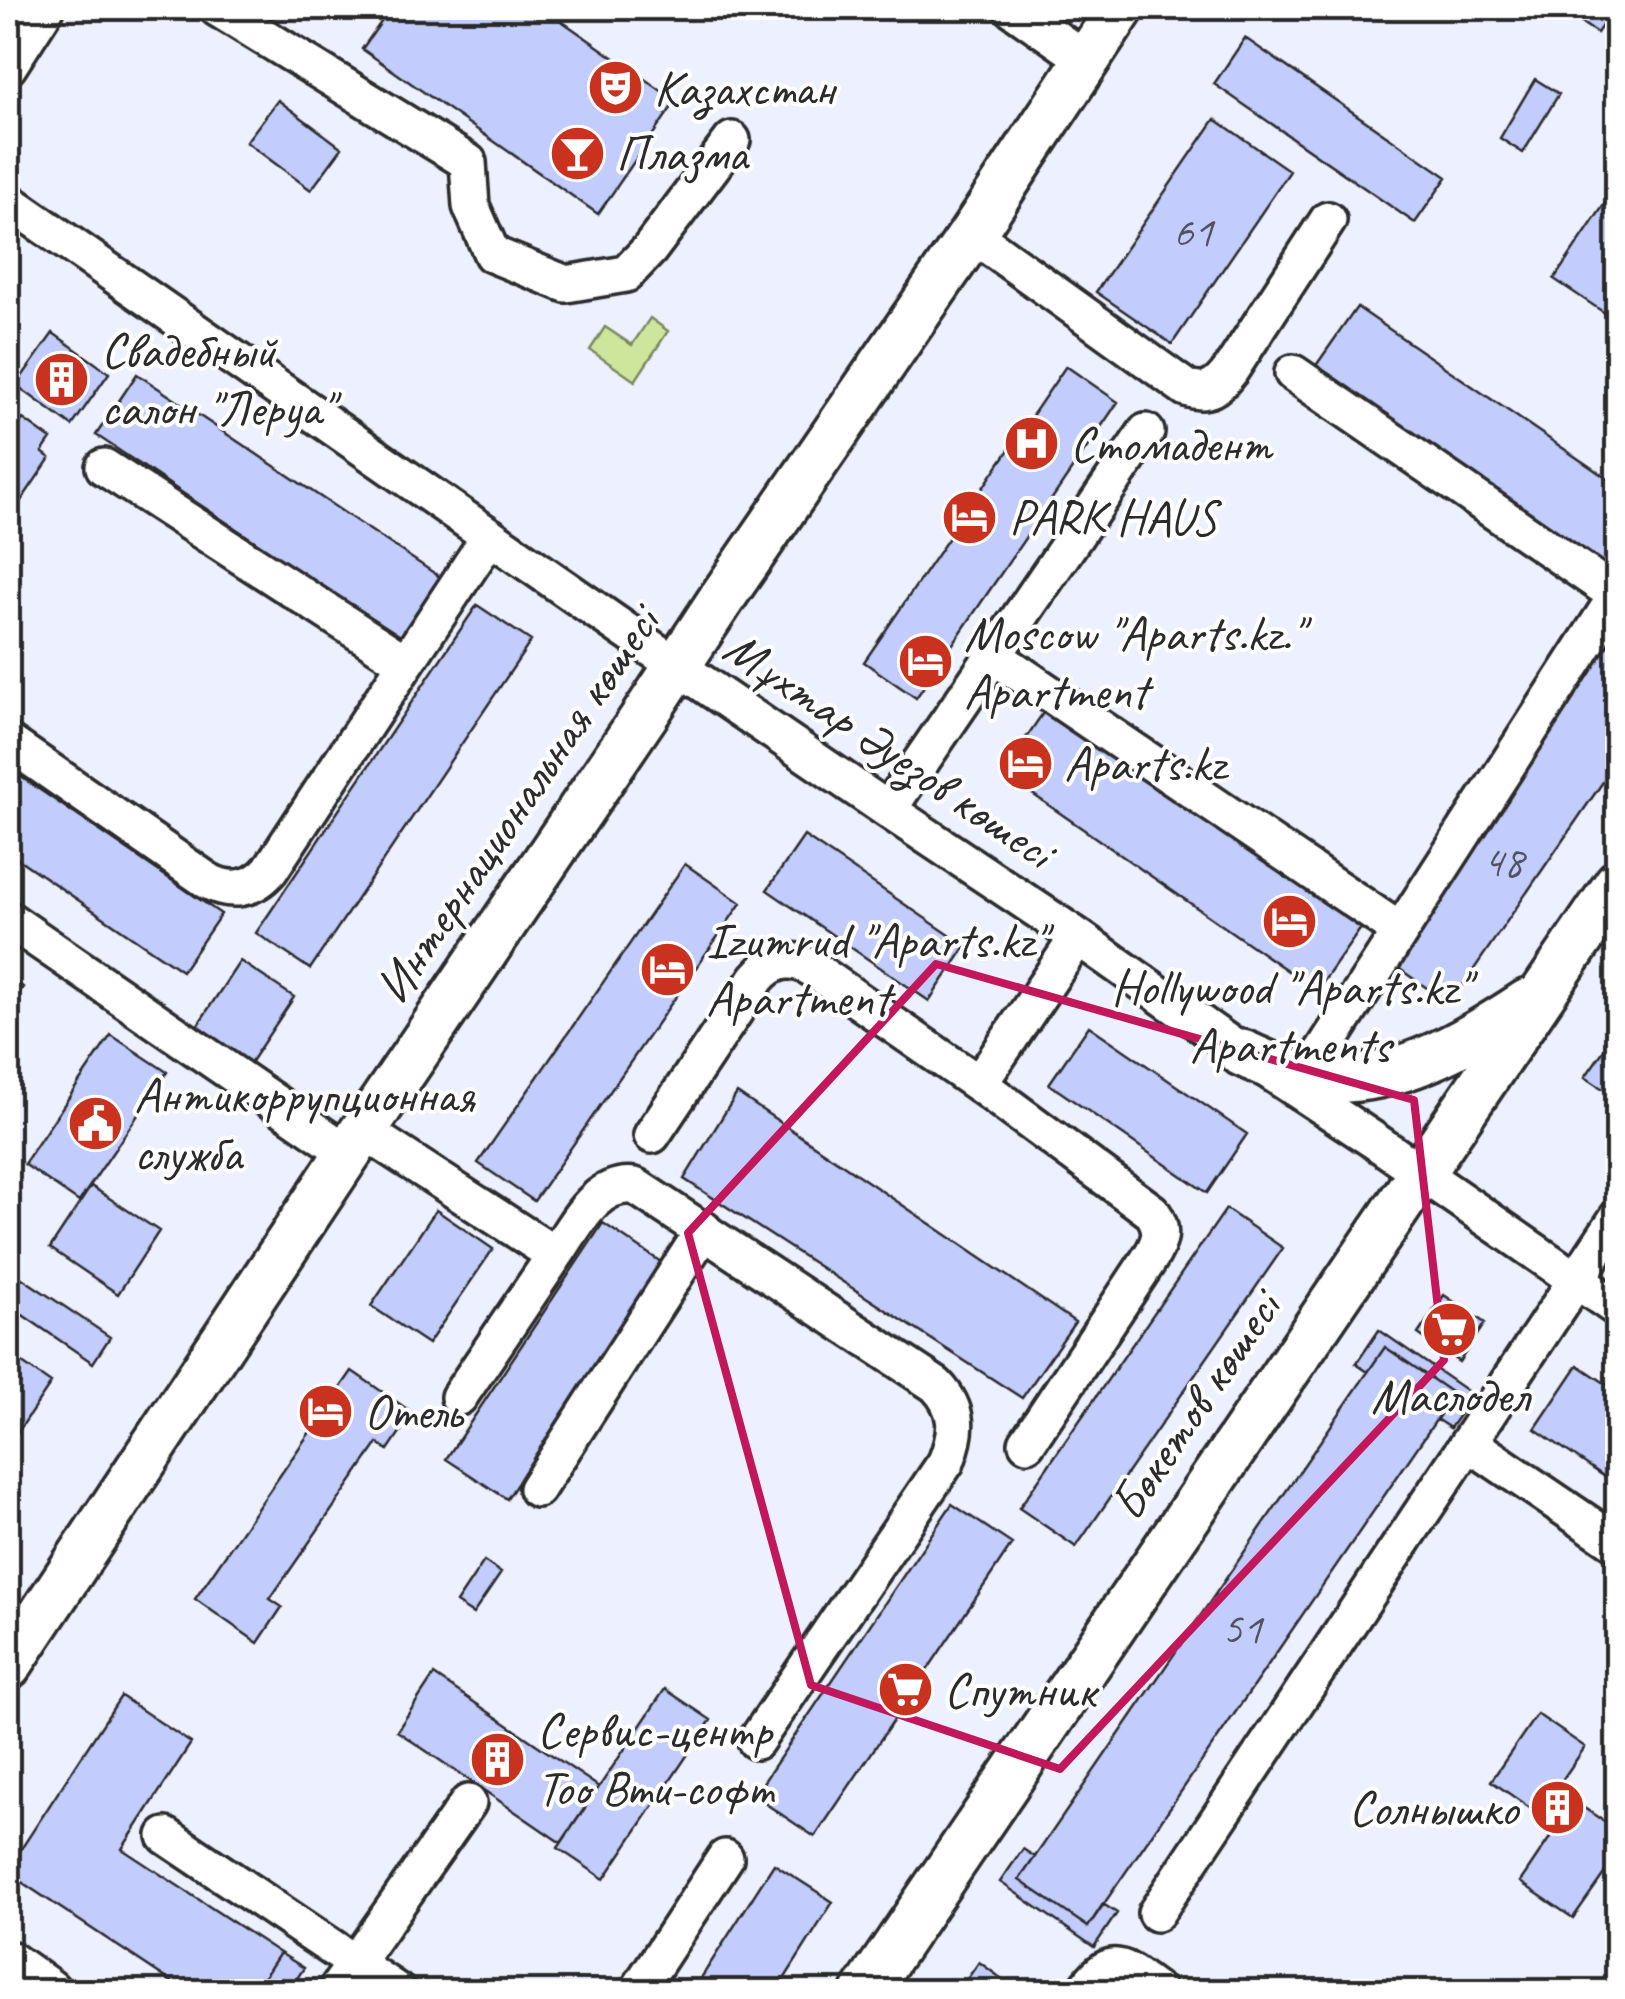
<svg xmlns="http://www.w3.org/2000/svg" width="1625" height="1999" font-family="Caveat,sans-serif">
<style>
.green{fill:#cee69b;stroke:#7c8863;stroke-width:2.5}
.building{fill:#c2ccfd;stroke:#2b2b2b;stroke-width:2.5}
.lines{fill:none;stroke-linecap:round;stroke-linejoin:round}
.minor-casing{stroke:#2b2b2b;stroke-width:42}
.major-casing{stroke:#2b2b2b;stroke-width:52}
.minor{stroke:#fff;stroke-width:35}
.major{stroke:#fff;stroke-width:45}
.marked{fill:none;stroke:#c2185b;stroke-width:8;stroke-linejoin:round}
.labels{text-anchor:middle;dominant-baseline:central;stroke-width:8;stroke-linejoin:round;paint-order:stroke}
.number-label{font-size:45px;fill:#515360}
.poi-label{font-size:50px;fill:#2b2b2b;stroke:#fff;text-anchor:start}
.street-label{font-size:50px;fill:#2b2b2b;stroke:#fff}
</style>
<rect width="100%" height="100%" fill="#edf0fe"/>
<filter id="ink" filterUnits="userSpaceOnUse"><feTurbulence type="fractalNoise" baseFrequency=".01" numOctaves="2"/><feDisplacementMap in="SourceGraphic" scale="20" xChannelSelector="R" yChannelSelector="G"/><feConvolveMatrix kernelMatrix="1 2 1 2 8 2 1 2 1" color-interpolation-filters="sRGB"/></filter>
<g filter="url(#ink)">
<path class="green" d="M650,318L668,331L635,381L590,350L605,327L632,345Z"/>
<path class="building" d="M391,8H543L676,101L598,214L362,49Z
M1559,8H1614L1597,33Z
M1245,38L1447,177L1415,223L1214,84Z
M1535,79L1559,94L1523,153L1500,138Z
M278,100L342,148L311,190L246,142Z
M1215,119L1290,171L1172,344L1096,292Z
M1610,196L1618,201V322L1554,279Z
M1357,307L1618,486V575L1315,367Z
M53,333L109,373L72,426L16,385Z
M1066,366L1118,402L916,698L864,662Z
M137,374L440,577L399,638L96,435Z
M23,419L51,439L42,452L50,458L8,520V441Z
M477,605L531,641L310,969L256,933Z
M1607,640L1618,647V760L1450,1004L1388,961Z
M1045,710L1361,928L1317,991L1002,773Z
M8,768L221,914L182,971L8,852Z
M804,836L966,946L929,1001L767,890Z
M685,864L741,903L534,1201L478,1163Z
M240,961L294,997L250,1063L197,1026Z
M8,977L23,987L8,1011Z
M1089,1026L1247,1134L1207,1193L1049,1084Z
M1618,1030V1099L1585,1077Z
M111,1035L167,1072L79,1202L24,1164Z
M737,1093L1075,1322L1022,1398L684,1179Z
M91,1186L159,1231L118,1294L50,1248Z
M1226,1209L1283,1248L1076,1547L1019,1508Z
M436,1210L493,1249L428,1344L371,1306Z
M603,1223L664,1264L507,1499L446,1459Z
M13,1272L110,1337L93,1363L8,1305V1281Z
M1444,1295L1485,1323L1459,1362L1418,1334Z
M1379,1330L1473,1395L1450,1428L1436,1419L1454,1394L1385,1347L1368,1372L1356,1364Z
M1385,1347L1454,1394L1088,1927L1019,1880Z
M8,1353L51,1383L8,1447Z
M1578,1365L1618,1392V1486L1535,1429Z
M352,1371L413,1413L388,1450L378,1443L270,1599L282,1607L258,1643L195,1599Z
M952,1504L1012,1544L815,1837L754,1796Z
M484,1561L501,1573L473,1614L456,1603Z
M434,1675L599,1787L561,1843L397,1731Z
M665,1689L711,1720L604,1879L558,1848Z
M121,1696L191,1743L122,1849L280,1953L254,1992H187L8,1873V1869Z
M1537,1714L1585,1747L1556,1789L1618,1831V1868L1611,1864L1573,1918L1520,1882L1557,1827L1491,1781Z
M1023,1849L1035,1857L1019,1880L1088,1927L1103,1904L1117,1913L1094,1947L1000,1882Z
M774,1864L833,1902L776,1992H692Z
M280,1953L304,1968L288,1992H254Z
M979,1962L1020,1992H958Z"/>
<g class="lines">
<defs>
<path id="minor" d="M217,8L468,162L471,206L492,254L566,284L626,274L649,250L732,140
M1012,8L1085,59
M8,67L46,8
M8,201L626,631L888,810L1078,937L1242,1053L1375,1141L1618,1309
M972,234L1186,388C1207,396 1218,387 1230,371L1328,220
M1293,373L1618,596
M104,467L406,663L490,536
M994,656L1400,931
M8,742L208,881C230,893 253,890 270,870L406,663
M888,810L1146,432
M8,919L348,1153
M1298,1090L1617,595
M364,1131L555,1255C575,1227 594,1181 635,1186L936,1385C960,1410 958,1432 946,1462L756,1741
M652,1135L757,978C773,959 792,956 813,969L979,1084
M459,1397L555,1255
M1027,1443L1148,1261C1160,1243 1165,1230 1152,1212L979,1084L1078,937
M1469,1443L1618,1544
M537,1489L704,1230
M166,1836L398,1992
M1156,1913L1618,1217
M335,1992L468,1803
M637,1992L725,1858
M1084,1992C1113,1950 1123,1968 1158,1992"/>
<path id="major" d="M1242,1053C1263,1062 1285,1073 1307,1077C1388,1091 1464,1044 1528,1002
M8,1666L348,1153L645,715L722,598L972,234L1121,8
M8,1964L48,1992
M865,1992L1618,883"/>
</defs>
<use href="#minor" class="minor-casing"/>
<use href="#major" class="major-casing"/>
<use href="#minor" class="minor"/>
<use href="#major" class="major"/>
</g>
</g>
<path class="marked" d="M936,964L1414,1100L1444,1360L1060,1769L811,1685L688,1233Z"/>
<defs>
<symbol id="theatre-disc" viewBox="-11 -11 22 22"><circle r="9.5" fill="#c8321e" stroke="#fff"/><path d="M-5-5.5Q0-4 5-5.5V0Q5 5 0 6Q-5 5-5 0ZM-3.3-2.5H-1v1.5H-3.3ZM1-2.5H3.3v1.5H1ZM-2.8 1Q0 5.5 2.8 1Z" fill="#fff"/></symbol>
<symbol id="bar-disc" viewBox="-11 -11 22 22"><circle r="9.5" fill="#c8321e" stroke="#fff"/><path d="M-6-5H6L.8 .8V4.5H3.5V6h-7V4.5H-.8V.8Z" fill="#fff"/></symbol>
<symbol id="building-disc" viewBox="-11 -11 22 22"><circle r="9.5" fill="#c8321e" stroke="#fff"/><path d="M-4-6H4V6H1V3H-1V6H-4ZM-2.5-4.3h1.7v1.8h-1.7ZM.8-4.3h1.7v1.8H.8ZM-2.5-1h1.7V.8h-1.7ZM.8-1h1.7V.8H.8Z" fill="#fff"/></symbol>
<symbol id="hospital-disc" viewBox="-11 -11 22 22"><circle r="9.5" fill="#c8321e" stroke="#fff"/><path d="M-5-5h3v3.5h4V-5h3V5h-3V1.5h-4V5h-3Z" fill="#fff"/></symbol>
<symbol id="hotel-disc" viewBox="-11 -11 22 22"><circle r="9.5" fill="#c8321e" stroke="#fff"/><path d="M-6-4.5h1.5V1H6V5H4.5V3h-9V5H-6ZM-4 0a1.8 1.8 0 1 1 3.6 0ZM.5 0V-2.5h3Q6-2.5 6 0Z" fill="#fff"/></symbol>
<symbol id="civic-disc" viewBox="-11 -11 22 22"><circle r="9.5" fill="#c8321e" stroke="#fff"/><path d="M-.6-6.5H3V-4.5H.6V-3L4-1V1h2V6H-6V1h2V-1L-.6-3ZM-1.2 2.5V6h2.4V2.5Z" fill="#fff"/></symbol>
<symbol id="supermarket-disc" viewBox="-11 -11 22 22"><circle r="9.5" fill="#c8321e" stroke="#fff"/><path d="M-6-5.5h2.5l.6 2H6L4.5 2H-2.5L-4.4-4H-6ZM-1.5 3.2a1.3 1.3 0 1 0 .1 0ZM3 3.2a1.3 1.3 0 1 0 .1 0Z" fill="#fff"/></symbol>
</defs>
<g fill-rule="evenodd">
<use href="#theatre-disc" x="584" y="56" width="63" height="63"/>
<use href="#bar-disc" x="546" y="122" width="63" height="63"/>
<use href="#building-disc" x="30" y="348" width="63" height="63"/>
<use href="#hospital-disc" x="1000" y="412" width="63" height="63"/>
<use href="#hotel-disc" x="938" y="486" width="63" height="63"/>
<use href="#hotel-disc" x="894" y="630" width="63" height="63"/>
<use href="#hotel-disc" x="994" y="732" width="63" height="63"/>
<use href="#hotel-disc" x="1258" y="890" width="63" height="63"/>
<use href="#hotel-disc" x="636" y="938" width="63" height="63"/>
<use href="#civic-disc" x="64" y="1092" width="63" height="63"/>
<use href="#supermarket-disc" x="1418" y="1298" width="63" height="63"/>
<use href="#hotel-disc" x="294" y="1380" width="63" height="63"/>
<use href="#supermarket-disc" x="874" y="1658" width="63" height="63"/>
<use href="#building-disc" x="466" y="1728" width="63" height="63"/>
<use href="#building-disc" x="1526" y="1776" width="63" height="63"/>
</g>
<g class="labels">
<g class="number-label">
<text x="1193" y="231">61</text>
<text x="1503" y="861">48</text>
<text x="1242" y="1628">51</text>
</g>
<g class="poi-label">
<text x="654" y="88">Казахстан</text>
<text x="616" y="153">Плазма</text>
<text x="101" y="350">Свадебный<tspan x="101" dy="58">салон "Леруа"</tspan></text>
<text x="1070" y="444">Стомадент</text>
<text x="1009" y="517">PARK HAUS</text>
<text x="964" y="633">Moscow "Aparts.kz."<tspan x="964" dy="58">Apartment</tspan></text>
<text x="1064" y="763">Aparts.kz</text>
<text x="706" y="940">Izumrud "Aparts.kz"<tspan x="706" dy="58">Apartment</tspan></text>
<text x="1290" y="987" text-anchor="middle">Hollywood "Aparts.kz"<tspan x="1290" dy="58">Apartments</tspan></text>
<text x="134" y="1095">Антикоррупционная<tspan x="134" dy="58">служба</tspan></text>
<text x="1450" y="1395" text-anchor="middle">Маслодел</text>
<text x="364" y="1411">Отель</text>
<text x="944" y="1690">Спутник</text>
<text x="537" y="1730">Сервис-центр<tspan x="537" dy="58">Тоо Вти-софт</tspan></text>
<text x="1518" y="1808" text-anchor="end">Солнышко</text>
</g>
<g class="street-label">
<text transform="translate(889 749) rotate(34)">Мұхтар Әуезов көшесі</text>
<text transform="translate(517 805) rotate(-56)">Интернациональная көшесі</text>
<text transform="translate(1195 1406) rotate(-56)">Бөкетов көшесі</text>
</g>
</g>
<rect width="1625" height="1999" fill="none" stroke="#fff" stroke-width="40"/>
<rect x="20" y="20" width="1585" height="1959" fill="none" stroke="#2b2b2b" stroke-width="4" filter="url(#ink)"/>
</svg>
